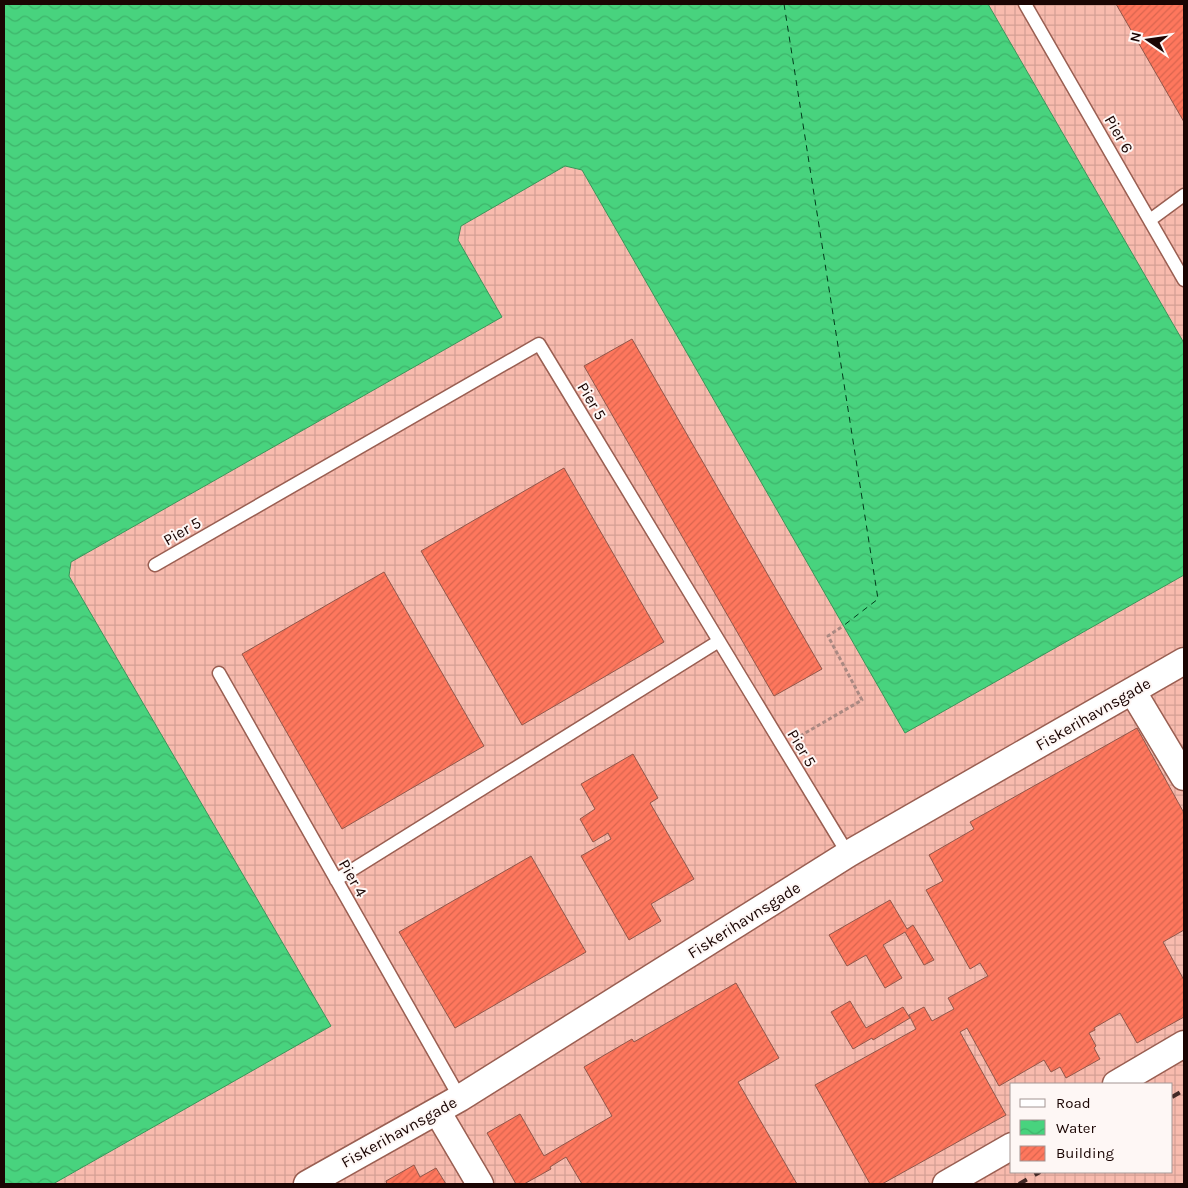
<svg xmlns="http://www.w3.org/2000/svg" width="1188" height="1188" font-family="Karla,sans-serif">
<style>
.industrial{fill:url(#industrial-grid);fill-rule:evenodd}
.water{fill:url(#water-waves);stroke:#3a9559}
.lines{fill:none;stroke-linecap:round;stroke-linejoin:round}
.ferry{stroke:#003b1b;stroke-width:1;stroke-dasharray:6 5;stroke-linecap:butt}
.building{fill:url(#building-hatch);stroke:#92574a}
.lane-casing{stroke:#9a5f52;stroke-width:15}
.street-casing{stroke:#9a5f52;stroke-width:29}
.path{stroke:#ab8982;stroke-width:3;stroke-dasharray:4 2.5;stroke-linecap:butt}
.lane{stroke:#fff;stroke-width:12}
.street{stroke:#fff;stroke-width:26}
.rail{stroke:#422926;stroke-width:4;stroke-dasharray:9 9;stroke-linecap:butt}
.labels{text-anchor:middle;dominant-baseline:central;stroke-width:4;stroke-linejoin:round;paint-order:stroke}
.street-label{font-size:16px;fill:#1a0503;stroke:#fef7f5}
</style>
<defs>
<pattern id="industrial-grid" width="8" height="8" patternUnits="userSpaceOnUse" patternTransform="scale(1.25)"><rect width="8" height="8" fill="#f8bbae"/><path d="M0 4h8M4 0v8" fill="none" stroke="#d49f94"/></pattern>
<pattern id="water-waves" width="16" height="10" patternUnits="userSpaceOnUse" patternTransform="scale(1.25)"><rect width="16" height="10" fill="#48d37e"/><path d="M0 5q4-4 8 0t8 0" fill="none" stroke="#3eb46b"/></pattern>
<pattern id="building-hatch" width="6" height="6" patternUnits="userSpaceOnUse" patternTransform="scale(1.25)"><rect width="6" height="6" fill="#fe775d"/><path d="M-1 1l2-2M0 6l6-6M5 7l2-2" fill="none" stroke="#d9654f"/></pattern>
</defs>
<rect width="100%" height="100%" fill="#f6cdc4"/>
<path class="industrial" d="M988,4H1184V343Z
M565,166L582,170L905,733L1184,575V1184H54L331,1026L69,576L71,562L502,317L458,240L461,226ZM1012,1084H1172V1172H1012Z"/>
<path class="water" d="M4,4H988L1184,343V575L905,733L582,170L565,166L461,226L458,240L502,317L71,562L69,576L331,1026L53,1184H4Z"/>
<g class="lines">
<path class="ferry" d="M784,4L878,599L843,626"/>
</g>
<path class="building" d="M1116,4H1184V122Z
M632,339L822,669L774,696L584,366Z
M564,468L664,642L522,725L421,551Z
M384,572L484,746L342,829L242,654Z
M1137,728L1184,813V930L1163,942L1184,980V1017L1137,1043L1120,1013L1094,1028L1095,1030L1089,1033L1096,1046L1094,1048L1100,1059L1066,1078L1060,1067L1051,1072L1044,1060L999,1086L967,1028L960,1032L1006,1115L882,1184H870L815,1085L916,1029L909,1015L924,1007L932,1021L954,1009L948,998L988,976L980,963L970,969L926,890L943,881L929,855L974,829L970,822Z
M633,754L658,798L650,803L694,879L651,904L661,921L629,940L581,856L611,839L608,833L593,842L580,819L595,809L581,784Z
M531,856L586,952L455,1028L399,932Z
M890,900L907,929L913,925L934,960L924,965L905,932L883,945L902,978L885,988L866,955L847,966L829,935Z
M736,983L779,1058L738,1082L797,1184H582L566,1157L550,1167L551,1169L524,1184H516L487,1133L520,1114L544,1156L612,1116L584,1067L632,1039L634,1042Z
M850,1001L866,1028L903,1007L910,1018L873,1040L872,1038L853,1049L831,1012Z
M414,1165L420,1177L436,1168L446,1184H387L386,1181Z"/>
<g class="lines">
<defs>
<path id="lane" d="M1025,4L1184,280
M1150,220L1184,195
M155,565L539,344L848,854
M219,673L460,1098
M336,880L719,641"/>
<path id="street" d="M1133,692L1184,777
M1116,1084L1184,1044
M437,1111L480,1184
M307,1184L460,1098L848,854L1184,661
M946,1184L1012,1146"/>
</defs>
<use href="#lane" class="lane-casing"/>
<use href="#street" class="street-casing"/>
<path class="path" d="M800,736L862,700L828,636L843,626"/>
<use href="#lane" class="lane"/>
<use href="#street" class="street"/>
<path class="rail" d="M1172,1097L1184,1090
M1019,1184L1040,1172"/>
</g>
<g class="labels">
<g class="street-label">
<text transform="translate(1119 134) rotate(60)">Pier 6</text>
<text transform="translate(592 401) rotate(59)">Pier 5</text>
<text transform="translate(182 531) rotate(-30)">Pier 5</text>
<text transform="translate(1093 714) rotate(-30)">Fiskerihavnsgade</text>
<text transform="translate(802 748) rotate(59)">Pier 5</text>
<text transform="translate(353 878) rotate(60)">Pier 4</text>
<text transform="translate(744 920) rotate(-32)">Fiskerihavnsgade</text>
<text transform="translate(399 1132) rotate(-29)">Fiskerihavnsgade</text>
</g>
</g>
<rect width="1188" height="1188" fill="none" stroke="#1a0503" stroke-width="10"/>
<rect x="1010" y="1083" width="162" height="90" fill="#fef7f5" stroke="#a39694"/>
<rect x="1020" y="1099" width="25" height="8" fill="#ffffff" stroke="#a39694"/>
<text x="1056" y="1108" font-size="15" fill="#1a0503">Road</text>
<rect x="1020" y="1120" width="25" height="15" fill="url(#water-waves)" stroke="#a39694"/>
<text x="1056" y="1133" font-size="15" fill="#1a0503">Water</text>
<rect x="1020" y="1146" width="25" height="15" fill="url(#building-hatch)" stroke="#a39694"/>
<text x="1056" y="1158" font-size="15" fill="#1a0503">Building</text>
<g transform="translate(1148 40) rotate(283)" stroke="#fef7f5" stroke-width="4" paint-order="stroke">
<path d="M0-4L9 19L0 12L-9 19Z" fill="#1a0503"/>
<text y="-8" font-size="14" font-weight="bold" text-anchor="middle" fill="#1a0503">N</text>
</g>
</svg>
